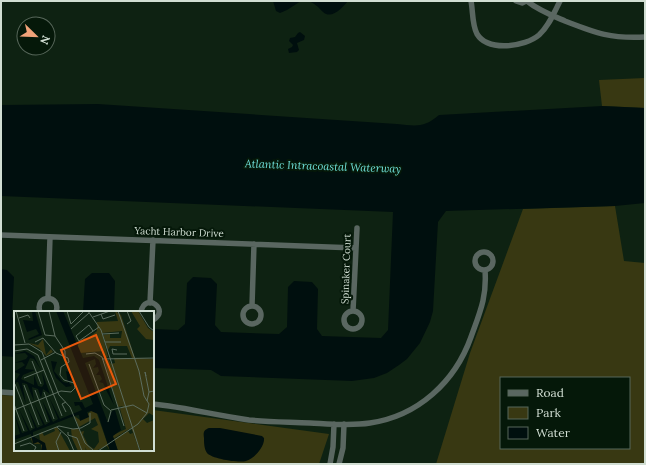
<svg xmlns="http://www.w3.org/2000/svg" width="646" height="465" font-family="Lora,serif">
<style>
.green{fill:#383812;fill-rule:evenodd}
.water{fill:#000f0e}
.lines{fill:none;stroke-linecap:round;stroke-linejoin:round}
.street{stroke:#5a6761;stroke-width:5.5}
.labels{text-anchor:middle;dominant-baseline:central;stroke-width:4;stroke-linejoin:round;paint-order:stroke}
.street-label{font-size:10px;fill:#d1ded3;stroke:#051809}
.water-label{font-size:11px;font-style:italic;fill:#6fe0d8;stroke:#051809}
.inset-road{fill:none;stroke:#5c6d5f;stroke-width:1}
.view{fill:#e8590c;fill-opacity:0.15;stroke:#e8590c;stroke-width:2}
.inset-edge{fill:none;stroke:#d1ded3;stroke-width:2}
</style>
<rect width="100%" height="100%" fill="#0e2212"/>
<path class="green" d="M645,78V108L602,106L599,80Z
M615,206L624,261L645,263V464H436L470,353L523,209ZM501,378H629V448H501Z
M1,395L15,396V450H153V410L329,434L319,464H1Z"/>
<path class="water" d="M273,1H301L287,10L280,13L276,11Z
M307,1H348C343,7 332,20 323,12C318,7 315,3 307,1Z
M300,32L305,36L304,40L297,43L299,50L297,52L289,53L288,49L292,47L293,45L289,41L290,38L295,37L298,33Z
M98,104L397,124C416,126 424,128 439,115L602,106L645,108V203L615,206L446,211L438,222L433,311L430,322L420,343L407,359L399,365L387,373L374,378L352,381L221,376L211,370L153,368V329L178,330L185,324L187,283L193,277L211,278L217,284L215,325L221,332L279,334L287,327L288,287L294,281L312,282L318,289L317,329L322,336L381,338L388,330L393,212L1,196V105Z
M1,269L7,270L14,277L12,317L15,320V357L1,356Z
M92,273H109L115,281L114,312H83L85,279Z
M209,428H220L262,436L264,438C265,446 255,458 246,461C239,463 212,459 207,453C204,449 204,442 204,438C203,432 204,430 209,428Z"/>
<g class="lines">
<path class="street" d="M471,1C473,11 472,25 477,34C488,52 525,47 539,35C549,26 554,13 560,1
M516,1L522,3L526,1
M527,1C538,10 551,15 565,21C596,33 611,39 645,37
M1,235L356,248
M475 261a9 9 0 1 1 18 0a9 9 0 1 1-18 0Z
M48,298L50,237
M150,303L153,240
M243 315a9 9 0 1 1 18 0a9 9 0 1 1-18 0Z
M252,306L254,244
M344 320a9 9 0 1 1 18 0a9 9 0 1 1-18 0Z
M353,311L357,228
M40,312C34,294 62,294 56,312
M141,312C145,291 171,310 153,320
M1,392L15,393
M153,404L169,406C195,410 222,416 249,420C269,422 290,422 310,423C330,424 351,426 370,423C418,416 455,382 471,337C480,312 487,297 485,270
M330,464L333,447L334,424
M339,464L343,448L344,424"/>
</g>
<g class="labels">
<g class="street-label">
<text transform="translate(179 232) rotate(2)">Yacht Harbor Drive</text>
<text transform="translate(346 269) rotate(-88)">Spinaker Court</text>
</g>
<g class="water-label">
<text transform="translate(323 166) rotate(2)">Atlantic Intracoastal Waterway</text>
</g>
</g>
<g transform="translate(14 311)">
<rect width="140" height="140" fill="#0e2212"/>
<path d="M101,0L107,4L121,47L140,48V105L135,102L129,108L133,112L140,109V136L137,140H127L117,117L99,128V124L112,118L106,98L109,95L104,96L90,49H95L97,53L101,52L100,47H118L113,35H96L94,39L89,24L96,23V27H107L108,20L88,22L94,46L91,47L89,40L66,42L63,35L70,27L73,28L83,20V11L104,10ZM117,0H124L134,17L140,21V29L132,28L123,18L126,15ZM29,28L32,44L37,38L39,41L32,45L25,37L15,32L24,34ZM77,100H82L96,140L93,135L81,140L73,134L79,140H73L71,136L72,140H64L58,127L57,118H64L66,121L70,120L69,124L74,134L80,138L85,131L84,121L77,118L84,114L81,107L65,116L60,105L66,109ZM43,116L56,140H27V133H19L17,128L19,125L26,129L25,123L28,121L30,125L41,120L40,117ZM114,120L116,123L119,122L126,140H104L100,128Z" fill="#383812"/>
<path d="M18,0H21L28,24L15,29L14,28L25,23L22,18L13,21L9,9L19,10ZM42,0H49L69,47L80,45L85,49L100,94L92,79L88,80L91,76L89,72L85,71L88,68L86,64H82L85,60L84,56L79,57L82,53L81,48L71,52L94,112L98,100L101,99L107,119L99,125L104,140H96L84,103L77,100L73,101L75,106L66,110L65,104L60,105L19,121V125L31,132L33,140H27L28,134L24,131L19,133L17,123L0,129V125L6,123L0,102L8,122L14,120L5,98L16,120L21,117L13,95L23,117L29,114L20,92L31,114L36,111L28,89L39,111L44,108L35,86L46,108L68,99L65,94L61,95L60,91H68L71,97L79,93ZM11,40L20,45L27,59L20,48L16,47L11,58L21,59L9,64L7,68L20,74V64L24,75L28,76L30,73L28,61L36,83L29,78L27,87L24,78L18,76L20,90L13,73L8,72L12,93L4,71L0,72L6,63L0,61L11,54L8,51L0,52L12,48L14,45L11,42L0,43ZM37,50L43,51L40,60L49,71L54,72L52,60L58,62L59,66L55,72L58,75L52,76L42,67L39,60Z" fill="#000f0e"/>
<path class="inset-road" d="M2,0L11,32M24,0L31,24L41,25M35,0L41,25L51,40V48M53,0L57,13L70,0M74,0L87,19L126,140M104,0L125,60L130,85L135,93L133,102M125,0L135,16L140,20M87,3L89,8L101,4M79,6L96,0M5,7L14,4L16,7M113,13L117,10L113,0M57,18L75,2M79,20L75,14L62,25L65,30L85,16M88,23L105,22M91,31H107M0,34L15,33L28,41L45,84L56,96L71,132L80,140M103,39L98,38L99,43H113M0,40L13,38L24,44L48,105M72,43L81,42L88,46L110,115M88,48L140,47M27,49L42,41M18,50L27,73M75,53L90,94L97,100L94,111M132,65L131,61L135,81M10,67L30,59M1,73L18,117M10,74L25,114M21,79L33,111M30,81L40,108M133,90L135,81L140,80M0,93L10,120M0,99L47,80L57,81L61,77L60,72L50,69L46,64L47,56L55,51L54,47L42,42L29,27L21,31M97,99L110,96M52,101L48,93L52,91M43,116L54,126L60,140M54,121V124L63,127L68,140M0,133L45,115L59,118L67,117L76,112V102M6,135L16,132L22,136L20,140M45,140L42,131L47,121M84,140L124,113L133,102L119,94L110,96"/>
<path class="view" d="M82,24L102,73L67,88L47,39Z"/>
<rect width="140" height="140" class="inset-edge"/>
</g>
<rect width="646" height="465" fill="none" stroke="#d1ded3" stroke-width="4"/>
<rect x="500" y="377" width="130" height="72" fill="#051809" stroke="#57675a"/>
<rect x="508" y="390" width="20" height="6" fill="#5a6761" stroke="#57675a"/>
<text x="536" y="397" font-size="12" fill="#d1ded3">Road</text>
<rect x="508" y="407" width="20" height="12" fill="#383812" stroke="#57675a"/>
<text x="536" y="417" font-size="12" fill="#d1ded3">Park</text>
<rect x="508" y="427" width="20" height="12" fill="#000f0e" stroke="#57675a"/>
<text x="536" y="437" font-size="12" fill="#d1ded3">Water</text>
<g transform="translate(36 36) rotate(113)"><circle r="19" fill="#051809" stroke="#57675a"/>
<path d="M0-3L7 15L0 10L-7 15Z" fill="#f0a279"/>
<text y="-6" font-size="11" font-weight="bold" text-anchor="middle" fill="#d1ded3">N</text>
</g>
</svg>
